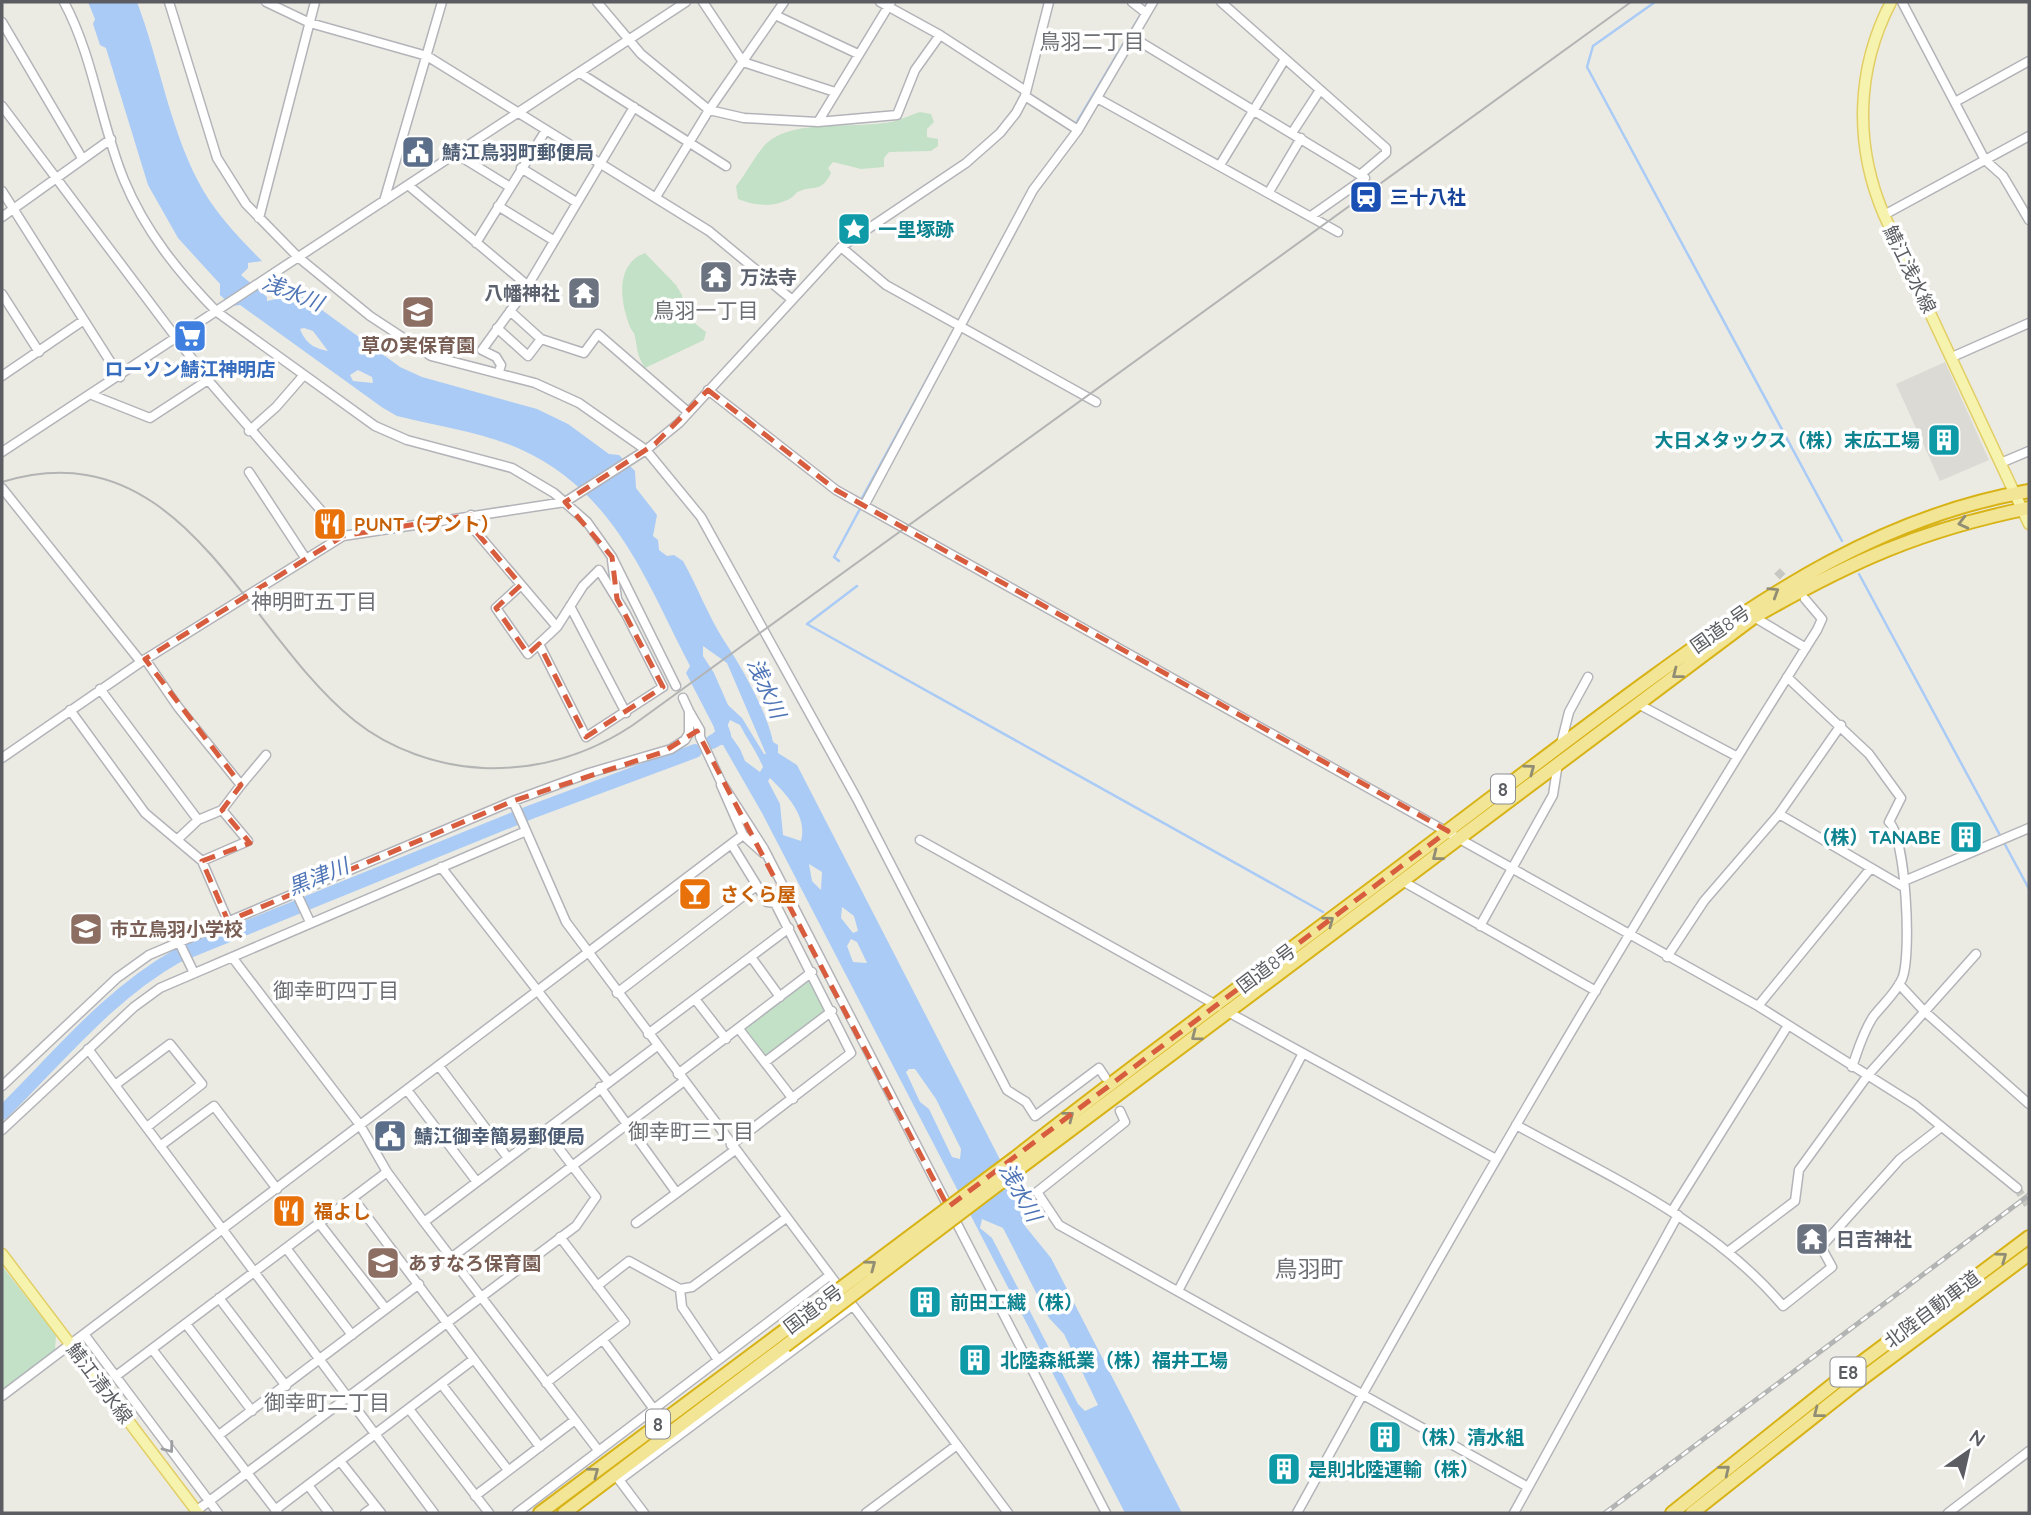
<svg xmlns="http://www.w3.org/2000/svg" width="2031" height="1515" font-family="Quicksand,'Noto Sans JP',sans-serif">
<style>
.industrial{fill:#dbdad5}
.green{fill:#c2e1c6}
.water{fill:#a9cbf6;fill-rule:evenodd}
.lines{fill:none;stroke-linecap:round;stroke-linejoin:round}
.stream{stroke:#a9cbf6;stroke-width:2.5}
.river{stroke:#a9cbf6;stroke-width:14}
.minor-tunnel{stroke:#c8c8c3;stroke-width:8;stroke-dasharray:8 4;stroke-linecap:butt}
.minor-casing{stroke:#b3b4b9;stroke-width:11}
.major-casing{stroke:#e2ce66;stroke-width:13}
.highway-casing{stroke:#d8b317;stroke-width:16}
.minor{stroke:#fff;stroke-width:8}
.major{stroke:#f6f3ae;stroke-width:10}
.highway{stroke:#f2e595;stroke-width:12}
.tram{stroke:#b3b4b4;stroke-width:2}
.rail-casing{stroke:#b3b4b4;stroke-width:5}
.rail{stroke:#fff;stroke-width:2.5;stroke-dasharray:8;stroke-linecap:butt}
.highway-bridge-casing{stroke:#d8b317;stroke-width:16;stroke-linecap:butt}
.highway-bridge{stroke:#f2e595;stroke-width:12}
.oneway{stroke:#908d74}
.oneway2{stroke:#9d9ea1}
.marked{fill:none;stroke:#d75d3e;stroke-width:5;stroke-dasharray:14 9;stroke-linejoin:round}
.labels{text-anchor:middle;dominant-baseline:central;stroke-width:7;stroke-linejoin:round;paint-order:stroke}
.shield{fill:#fff;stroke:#8c8e91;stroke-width:2}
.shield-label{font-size:18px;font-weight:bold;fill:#5b5d62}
.service-label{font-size:19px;font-weight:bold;fill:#4e5e75;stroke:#fff;text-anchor:start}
.transit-label{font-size:19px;font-weight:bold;fill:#164399;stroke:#fff;text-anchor:start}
.culture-label{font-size:19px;font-weight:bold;fill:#0d838f;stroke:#fff;text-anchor:start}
.street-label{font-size:19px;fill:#5b5d62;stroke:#fff}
.worship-label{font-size:19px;font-weight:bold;fill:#5b616d;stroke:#fff;text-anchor:start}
.education-label{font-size:19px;font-weight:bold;fill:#785e54;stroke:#fff;text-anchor:start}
.shop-label{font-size:19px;font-weight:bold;fill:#366cbe;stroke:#fff}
.food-label{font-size:19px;font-weight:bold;fill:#c56008;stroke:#fff;text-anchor:start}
.neighbourhood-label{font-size:21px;fill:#6c6f74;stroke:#fff}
.water-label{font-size:21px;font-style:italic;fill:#4f75b6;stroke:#fff}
.quarter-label{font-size:23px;fill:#6c6f74;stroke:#fff}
</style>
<rect width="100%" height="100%" fill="#ecebe3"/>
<path class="industrial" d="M1945,362L1989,460L1940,481L1896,384Z"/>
<path class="green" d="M920,112L931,114L934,122L927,129V137L938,139V146L931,151L889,152L884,158V167L861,169L833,162L828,168L831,173C821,193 815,185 800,191C796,192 794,196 791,198C774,208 755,206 738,199L736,186C746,174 758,150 768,142C794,120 849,128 884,123C896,122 908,116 920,112Z
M645,253L676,285L682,295L684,315L706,332L704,340L645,368C636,353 638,351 635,337C635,333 631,330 630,327C620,302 615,264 645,253Z
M806,980H811L828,1011L765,1059L742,1029Z
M2,1266L56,1335L55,1350L2,1391Z"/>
<path class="water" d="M88,2H137C159,60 169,125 198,181C214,212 238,237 262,261L248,263V268L241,275L267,297V301L300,294L400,367L422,377L537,409L568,424L609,454L619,455L635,471L636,488L657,515L653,536L658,540L659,550L667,556L674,555L683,561C697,586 708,615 723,639C741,666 767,711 773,742L778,745V753L797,765L1025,1208V1226L1051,1258L1182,1513H1125L762,813L723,745H719L713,733L716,731L686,673L690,666C645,579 615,492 520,449C482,432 437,426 397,416L383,408L240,305L232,306L220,295V284L178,238L148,185L106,48L100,45L93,24L95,19ZM304,328L313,331L328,351C314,348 306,344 300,329ZM358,370L372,377L373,383L353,381L350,375ZM703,646L727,663L766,754H764L742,718L728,705L714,673L703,656ZM730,720L740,725C747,739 757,752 763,767L760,772L745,761L740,749L726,729ZM770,778C786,794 808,816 801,841L783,835L780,804L768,781ZM809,864L822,872L821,890L812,881ZM842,907L854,916L858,931L853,933L841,918ZM851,939L857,942L867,963L853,962L847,946ZM909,1069H915L936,1099L961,1149L960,1159L952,1157L929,1109L920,1102L906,1072ZM982,1219L1003,1228L1049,1318L1064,1334L1098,1405L1085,1411L1078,1404L992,1238L980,1228Z"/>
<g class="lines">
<path class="stream" d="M1655,2L1593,46L1587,67L1842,541
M1146,5L1148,2
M1077,122L1140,16
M1055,154L1071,133
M862,498L956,326
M839,561L834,557L861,507
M1859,574L2029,889
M857,586L807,624L1323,912"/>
<path class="river" d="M712,742L724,735L721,727
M2,1113C58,1058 108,995 177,956L531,812L695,751"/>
<path class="minor-tunnel" d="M1777,571L1793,587
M2017,1188L2029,1207"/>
<defs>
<path id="minor" d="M64,2C94,58 100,122 124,180C145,231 179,273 217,312L375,426L407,440L512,468L554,493L587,522L612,557L676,686
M169,2L217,158L246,204L298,257L370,316L431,356L535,383L579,403L646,450L701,517L857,799L1007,1090L1026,1102L1035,1116L1099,1068L1105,1077
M266,2L310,23L427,56L709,231L790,298
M597,2L641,54L709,110L744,118L818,122L897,115L915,70L940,35
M703,2L743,62L835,92
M880,2L940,35L1026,91
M1132,2L1146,13
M1221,2L1386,148V153L1360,175
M1902,2L1985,160L2003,176L2029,220
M775,15L858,54
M2,22L82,158
M1132,37L1365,178L1311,216
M580,73L726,166
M1025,96L1078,130
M1097,98L1338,232
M1955,102L2029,61
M2,106L208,380L343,536
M818,122L891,2
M1292,133L1320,90
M455,153L510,187
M1220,165L1285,59
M521,168L576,202
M408,185L527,285
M2,191L120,377
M1269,192L1301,138
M656,197L709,110L784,2
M384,201L442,2
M498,206L553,240
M1884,215L2029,136
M2,217L111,139
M259,218L315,2
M476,243L546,130
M841,247L886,285L1096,402
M2,294L39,352
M510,311L541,339L584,353L598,334L688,412
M497,328L528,356L541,339
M1952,357L2029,323
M499,372L501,365L496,357L482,350L524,292L634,107
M2,376L84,320
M708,390L836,490L1758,1006L1915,1105L2017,1188
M92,395L150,418L208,380
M249,431L276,407L303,376
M2,452L686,2
M2003,462L2029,451
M249,472L306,559
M2,488L141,662
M864,506L1033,190L1078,130L1153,2
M471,515L472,527L557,627L528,654L496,608L521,585
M612,560L617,599
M570,606L626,713
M1754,617L1806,648
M539,644L586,737L663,687L626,614L599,570L583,586L557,627
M145,659L178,707L241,785L266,755
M1787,677L1869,754L1901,798L1889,822C1906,837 1912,957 1902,979C1896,993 1882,1005 1873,1017C1863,1032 1858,1050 1852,1067
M100,689L198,820
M1638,704L1736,756
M70,710L145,813L202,861L228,921
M689,711L700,730V737L721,782L764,849L1106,1513
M1561,744L1569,712L1588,677
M2,758L141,662L343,536L565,502L646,450L679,423L841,247L966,163L1000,133L1016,113L1025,96L1049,2
M721,785L743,835L763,853
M513,801L566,922L1008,1513
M222,810L241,785
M1779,814L1902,886
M179,838L198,820L222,810L248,841L202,861
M920,840L1218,1006
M441,867L608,1081
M1904,881L2029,828
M1404,882L1596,991
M296,892L310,922
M1480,926L1553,795L1558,763
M179,942L194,973
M232,957L360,1125L387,1172L424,1222L598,1450
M751,957L780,997
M1667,957L1704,901L1779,814L1841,725
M1899,984L1924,1011L2029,1104
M617,993L755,887
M695,999L726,1039
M1758,1006L1871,868
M1228,1012L1496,1159
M739,1029L793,1099
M648,1034L789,928
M88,1049L434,1513
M765,1062L832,1011
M439,1066L508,1158
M678,1074L812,972
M115,1085L170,1044L202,1084L147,1127
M2,1086L117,978L149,955L513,801L589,773L671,749L685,740L689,733V711L683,698
M600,1087L676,1192
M407,1090L477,1182
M1120,1111L1125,1122L1037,1192L1059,1225L1528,1487
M1516,1125C1611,1177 1712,1222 1783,1306L1832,1267L1821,1247L1900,1159L1940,1128
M2,1130L134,1007L160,988L524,832
M731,1145L851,1053L775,903L767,902L732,845
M160,1146L214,1106L277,1189
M353,1198L540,1447
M1672,1211L1787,1027
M424,1222L657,1046
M319,1223L386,1309
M636,1223L735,1150
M286,1248L352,1335
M1729,1251L1795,1201L1799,1170L1868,1075L1976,954
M451,1258L684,1081
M597,1286L629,1261L680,1289L692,1287L786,1218
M680,1289L682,1307L718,1360
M1178,1291L1303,1053
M219,1298L286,1386
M186,1324L252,1411
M84,1334L218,1513
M603,1340L653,1408
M152,1349L278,1513
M116,1376L387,1172
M546,1383L625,1322L560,1237
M442,1385L508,1470
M2,1396L743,835
M409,1409L489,1513
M219,1435L419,1284
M340,1461L381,1513
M617,1477L644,1513
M619,1480L852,1306
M308,1485L329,1513
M475,1496L575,1420
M275,1510L474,1359
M196,1511L576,1226L596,1197L545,1130
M365,1513L375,1506
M517,1513L829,1276
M866,1513L957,1445
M1297,1513C1461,1213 1635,918 1817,630L1822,619L1805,599
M1514,1513L1678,1215
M1948,1513L2029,1451"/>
<path id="major" d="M1891,2C1856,69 1854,145 1884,215L2029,524
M2,1254L198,1513"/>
<path id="highway" d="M1015,1158C1147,1054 1283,956 1417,854C1496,795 1573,735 1653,677C1770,592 1884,516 2029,491
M1021,1167L1754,617C1850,562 1920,530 2029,508
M540,1513L777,1336
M564,1513L785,1346
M1672,1513L1846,1374L2029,1237
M1692,1513L1855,1384L2029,1254"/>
</defs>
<use href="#minor" class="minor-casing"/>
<use href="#major" class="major-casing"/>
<use href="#highway" class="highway-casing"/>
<use href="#minor" class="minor"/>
<use href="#major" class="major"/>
<use href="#highway" class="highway"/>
<path class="tram" d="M2,482C183,427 243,632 355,721C390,749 438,766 483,768C537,770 588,755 633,725L1631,2"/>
<defs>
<path id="rail" d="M1605,1513L2029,1195"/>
</defs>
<use href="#rail" class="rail-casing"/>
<use href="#rail" class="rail"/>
<defs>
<path id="highway-bridge" d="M777,1336L1015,1158
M785,1346L1021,1167"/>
</defs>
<use href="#highway-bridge" class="highway-bridge-casing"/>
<use href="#highway-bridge" class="highway-bridge"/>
</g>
<defs><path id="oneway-chevron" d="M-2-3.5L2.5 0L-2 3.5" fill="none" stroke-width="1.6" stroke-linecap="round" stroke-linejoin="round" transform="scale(1.75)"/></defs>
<g class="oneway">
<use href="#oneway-chevron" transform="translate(1963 523) rotate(166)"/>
<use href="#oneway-chevron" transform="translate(1774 592) rotate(-32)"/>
<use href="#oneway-chevron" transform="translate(1677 674) rotate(142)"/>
<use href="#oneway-chevron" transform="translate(1530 769) rotate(-37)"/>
<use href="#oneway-chevron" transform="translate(1437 856) rotate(142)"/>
<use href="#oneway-chevron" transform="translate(1329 921) rotate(-37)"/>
<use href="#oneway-chevron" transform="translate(1196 1036) rotate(143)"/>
<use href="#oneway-chevron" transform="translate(1069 1116) rotate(-38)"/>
<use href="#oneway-chevron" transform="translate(2002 1257) rotate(-36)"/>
<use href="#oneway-chevron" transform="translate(871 1265) rotate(-37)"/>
<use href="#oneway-chevron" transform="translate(1818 1413) rotate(142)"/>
<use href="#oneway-chevron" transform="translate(1725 1470) rotate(-39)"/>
<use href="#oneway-chevron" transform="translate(594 1472) rotate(-37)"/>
</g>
<use class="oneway2" href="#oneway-chevron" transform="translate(169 1448) rotate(53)"/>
<path class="marked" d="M708,390L836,490L1448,831L948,1207L697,731L663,752L513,801L228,921L202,861L250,843L222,810L241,785L145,659L343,536L471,515L472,527L521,585L496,608L528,654L539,644L586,737L663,687L617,599L612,557L565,502L655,444Z"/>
<defs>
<symbol id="civic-square" viewBox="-11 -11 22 22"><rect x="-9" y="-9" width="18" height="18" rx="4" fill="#5c6f8a" stroke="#fff"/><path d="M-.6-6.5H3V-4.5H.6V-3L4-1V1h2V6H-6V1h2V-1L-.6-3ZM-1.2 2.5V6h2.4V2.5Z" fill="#fff"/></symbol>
<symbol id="station-square" viewBox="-11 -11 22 22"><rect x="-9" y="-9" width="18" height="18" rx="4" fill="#1a4fb4" stroke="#fff"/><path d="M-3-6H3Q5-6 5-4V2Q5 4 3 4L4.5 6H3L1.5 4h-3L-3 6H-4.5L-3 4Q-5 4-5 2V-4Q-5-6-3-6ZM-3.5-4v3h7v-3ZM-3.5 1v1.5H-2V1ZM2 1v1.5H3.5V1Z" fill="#fff"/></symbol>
<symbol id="sight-square" viewBox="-11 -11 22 22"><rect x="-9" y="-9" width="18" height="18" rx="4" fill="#0f9aa8" stroke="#fff"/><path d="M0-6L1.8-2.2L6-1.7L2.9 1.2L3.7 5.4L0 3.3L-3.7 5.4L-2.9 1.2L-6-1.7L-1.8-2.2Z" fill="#fff"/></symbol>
<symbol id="temple-square" viewBox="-11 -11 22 22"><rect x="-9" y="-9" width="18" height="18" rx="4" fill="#6b7280" stroke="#fff"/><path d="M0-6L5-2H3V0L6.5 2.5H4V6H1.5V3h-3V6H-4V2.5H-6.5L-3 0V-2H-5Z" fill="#fff"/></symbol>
<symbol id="school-square" viewBox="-11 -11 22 22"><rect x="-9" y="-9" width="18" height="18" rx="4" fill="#8d6e63" stroke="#fff"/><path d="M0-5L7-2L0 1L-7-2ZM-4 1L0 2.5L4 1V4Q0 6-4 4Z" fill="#fff"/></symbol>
<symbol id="supermarket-square" viewBox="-11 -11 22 22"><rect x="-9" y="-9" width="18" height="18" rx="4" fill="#3f7fe0" stroke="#fff"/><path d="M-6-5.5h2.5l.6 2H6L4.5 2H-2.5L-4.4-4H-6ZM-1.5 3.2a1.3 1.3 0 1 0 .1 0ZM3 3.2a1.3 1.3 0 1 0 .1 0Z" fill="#fff"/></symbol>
<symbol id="building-square" viewBox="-11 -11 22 22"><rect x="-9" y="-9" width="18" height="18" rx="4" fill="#0f9aa8" stroke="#fff"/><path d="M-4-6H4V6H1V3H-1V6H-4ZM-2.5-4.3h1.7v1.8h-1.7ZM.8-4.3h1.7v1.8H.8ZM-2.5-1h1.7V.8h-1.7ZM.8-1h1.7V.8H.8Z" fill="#fff"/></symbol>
<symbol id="restaurant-square" viewBox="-11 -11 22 22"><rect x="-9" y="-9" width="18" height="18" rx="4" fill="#e8710a" stroke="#fff"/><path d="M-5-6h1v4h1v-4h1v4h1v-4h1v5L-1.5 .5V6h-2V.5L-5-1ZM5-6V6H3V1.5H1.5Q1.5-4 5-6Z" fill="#fff"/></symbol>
<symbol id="bar-square" viewBox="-11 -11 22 22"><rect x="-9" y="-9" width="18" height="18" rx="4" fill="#e8710a" stroke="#fff"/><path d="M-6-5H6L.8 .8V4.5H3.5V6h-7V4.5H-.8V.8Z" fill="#fff"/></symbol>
</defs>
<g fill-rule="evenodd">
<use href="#civic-square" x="399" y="133" width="38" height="38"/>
<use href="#station-square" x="1347" y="178" width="38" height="38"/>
<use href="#sight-square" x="835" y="210" width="38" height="38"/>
<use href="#temple-square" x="697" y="258" width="38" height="38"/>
<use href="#temple-square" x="565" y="274" width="38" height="38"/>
<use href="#school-square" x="399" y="293" width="38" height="38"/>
<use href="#supermarket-square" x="171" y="317" width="38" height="38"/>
<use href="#building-square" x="1925" y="421" width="38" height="38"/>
<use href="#restaurant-square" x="311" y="505" width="38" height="38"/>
<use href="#building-square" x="1947" y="818" width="38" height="38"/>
<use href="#bar-square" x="676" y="875" width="38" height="38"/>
<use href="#school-square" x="67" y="910" width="38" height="38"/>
<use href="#civic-square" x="371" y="1117" width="38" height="38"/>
<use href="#restaurant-square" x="270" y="1192" width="38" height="38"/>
<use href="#temple-square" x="1793" y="1220" width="38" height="38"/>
<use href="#school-square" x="364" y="1244" width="38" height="38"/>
<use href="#building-square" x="906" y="1283" width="38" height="38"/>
<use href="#building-square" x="956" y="1341" width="38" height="38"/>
<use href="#building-square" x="1366" y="1418" width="38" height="38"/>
<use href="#building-square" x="1265" y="1450" width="38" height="38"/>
</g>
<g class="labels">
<g class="shield">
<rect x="1491" y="774.5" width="24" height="29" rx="5"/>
<rect x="1830.5" y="1357.5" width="35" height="29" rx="5"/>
<rect x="646" y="1409.5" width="24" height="29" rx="5"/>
</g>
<g class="shield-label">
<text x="1503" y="789">8</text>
<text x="1848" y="1372">E8</text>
<text x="658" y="1424">8</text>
</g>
<g class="service-label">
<text x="442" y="152">鯖江鳥羽町郵便局</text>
<text x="414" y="1136">鯖江御幸簡易郵便局</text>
</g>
<g class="transit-label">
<text x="1390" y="197">三十八社</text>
</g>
<g class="culture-label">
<text x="878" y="229">一里塚跡</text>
<text x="1920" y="440" text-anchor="end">大日メタックス（株）末広工場</text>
<text x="1941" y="837" text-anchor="end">（株）TANABE</text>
<text x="950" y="1302">前田工繊（株）</text>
<text x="1000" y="1360">北陸森紙業（株）福井工場</text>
<text x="1410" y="1437">（株）清水組</text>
<text x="1308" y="1469">是則北陸運輸（株）</text>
</g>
<g class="street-label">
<text transform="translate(1910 269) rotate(64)">鯖江浅水線</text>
<text transform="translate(1720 629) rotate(-35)">国道8号</text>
<text transform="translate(1266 968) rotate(-37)">国道8号</text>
<text transform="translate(813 1309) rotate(-37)">国道8号</text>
<text transform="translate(1932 1309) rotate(-37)">北陸自動車道</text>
<text transform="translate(100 1383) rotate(53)">鯖江清水線</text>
</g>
<g class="worship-label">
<text x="740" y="277">万法寺</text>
<text x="560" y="293" text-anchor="end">八幡神社</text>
<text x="1836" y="1239">日吉神社</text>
</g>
<g class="education-label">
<text x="418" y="345" text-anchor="middle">草の実保育園</text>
<text x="110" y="929">市立鳥羽小学校</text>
<text x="408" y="1263">あすなろ保育園</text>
</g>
<g class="shop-label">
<text x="190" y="369">ローソン鯖江神明店</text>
</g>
<g class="food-label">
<text x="354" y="524">PUNT（プント）</text>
<text x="720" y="894">さくら屋</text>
<text x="314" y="1211">福よし</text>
</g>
<g class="neighbourhood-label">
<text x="1092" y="41">鳥羽二丁目</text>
<text x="706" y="310">鳥羽一丁目</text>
<text x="314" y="601">神明町五丁目</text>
<text x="336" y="990">御幸町四丁目</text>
<text x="691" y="1131">御幸町三丁目</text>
<text x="327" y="1402">御幸町二丁目</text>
</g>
<g class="water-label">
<text transform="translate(293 292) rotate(22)">浅水川</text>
<text transform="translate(767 688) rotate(66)">浅水川</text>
<text transform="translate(318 876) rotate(-22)">黒津川</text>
<text transform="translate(1021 1192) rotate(61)">浅水川</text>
</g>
<g class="quarter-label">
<text x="1309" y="1268">鳥羽町</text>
</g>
</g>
<rect width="2031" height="1515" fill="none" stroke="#5b5d62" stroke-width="7"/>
<g transform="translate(1968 1452) rotate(34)" stroke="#ffffff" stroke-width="5" paint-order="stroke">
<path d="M0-5L12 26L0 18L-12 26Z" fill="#5b5d62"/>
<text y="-10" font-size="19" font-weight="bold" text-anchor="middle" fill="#5b5d62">N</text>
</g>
</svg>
